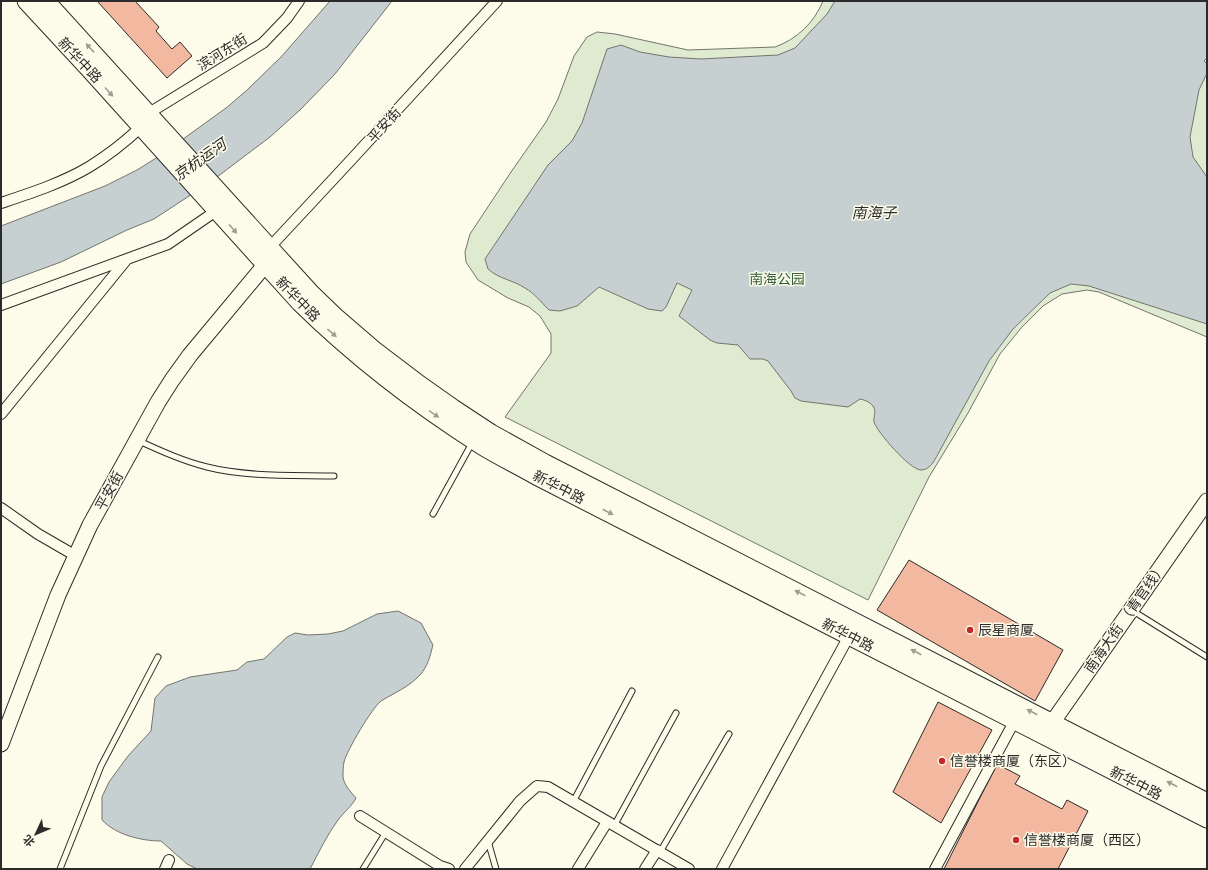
<svg xmlns="http://www.w3.org/2000/svg" width="1208" height="870" font-family="Jost,'Noto Sans SC',sans-serif">
<style>
.green{fill:#deebd1;stroke:#74746e}
.water{fill:#c7d0d0;stroke:#74746e}
.building{fill:#f2b8a0;stroke:#2b2b2b}
.lines{fill:none;stroke-linecap:round;stroke-linejoin:round}
.lane-casing{stroke:#2b2b2b;stroke-width:7}
.street-casing{stroke:#2b2b2b;stroke-width:12}
.secondary-casing{stroke:#2b2b2b;stroke-width:17}
.primary-casing{stroke:#2b2b2b;stroke-width:19}
.lane{stroke:#fdfbea;stroke-width:5}
.street{stroke:#fdfbea;stroke-width:10}
.secondary{stroke:#fdfbea;stroke-width:15}
.primary{stroke:#fdfbea;stroke-width:17}
.oneway{fill:#9e9d94}
.poi-dot{fill:#c62828;stroke:#fdfbea;stroke-width:1.5}
.labels{text-anchor:middle;dominant-baseline:central;stroke-width:3;stroke-linejoin:round;paint-order:stroke}
.street-label{font-size:14px;fill:#2b2b2b;stroke:#fdfbea}
.park-label{font-size:14px;fill:#34623c;stroke:#fdfbea}
.poi-label{font-size:14px;fill:#2b2b2b;stroke:#fdfbea;text-anchor:start}
.water-label{font-size:15px;font-style:italic;fill:#2b2b2b;stroke:#fdfbea}
</style>
<rect width="100%" height="100%" fill="#fdfbea"/>
<path class="green" d="M823,1H1207V337L1099,292L1087,290L1062,294L1043,306L1022,327L1000,354L968,413L929,477L868,600L505,417L551,353V334L540,316L529,307L508,298L478,280L466,262L465,252L470,234L511,172L546,122L558,99L574,56L587,37L597,32L615,34L688,50L775,47C797,39 814,23 823,1Z"/>
<path class="water" d="M330,1H392L335,74L301,109L270,137L209,183L154,219L127,230L61,262L1,284V226L105,186L137,170L161,155L226,108L246,91L281,57Z
M835,1H1207V58L1204,61L1207,64V73L1199,90L1190,137L1193,157L1207,177V324L1089,286L1071,284L1050,293L1013,329L989,361L938,454C934,461 930,470 921,470C910,470 877,432 874,422C873,417 877,412 873,406C870,402 865,400 860,399L848,407L801,401L795,398L791,391L768,361L763,359H750L738,345L717,343L710,340L679,316L692,290L677,283L666,307L662,311L648,309L599,287L577,306L560,311L549,310C541,302 534,293 525,288C513,280 499,279 488,269L485,259L548,165L572,141L582,123L607,49L621,45L640,52L669,57L701,59L778,55L795,48L827,14Z
M398,611L421,623L433,645C430,656 428,666 420,675C409,687 394,693 381,701C372,708 347,750 344,762C343,766 343,773 343,777C344,785 351,792 356,798C352,806 344,812 338,820C327,835 319,852 310,869H197L187,864L161,841C142,841 116,835 102,820V797L109,782L128,756L151,731L155,698L166,686L190,677L237,670L247,662L264,659L287,637L295,633L308,635L328,634L343,631L377,614Z"/>
<path class="building" d="M97,1H135L159,27L156,31L172,49L180,42L192,56L167,78Z
M909,560L1063,650L1035,701L877,610Z
M938,702L992,730L941,823L893,792Z
M997,764L1020,776L1015,784L1062,809L1067,800L1088,811L1058,869H944Z"/>
<g class="lines">
<defs>
<path id="lane" d="M139,441C161,451 183,461 207,467C246,477 294,475 334,476
M433,514L472,443
M1133,611L1207,657
M573,802L632,691
M614,826L676,713
M488,841L496,869
M660,852L729,734
M60,869L101,766L158,657
M363,869L386,832"/>
<path id="street" d="M149,113L263,43L287,18L299,1
M1,203C31,193 62,183 89,167C107,156 126,141 141,127
M270,247L351,160L497,1
M1,305L168,244L216,211
M1,414L127,259
M1,508L38,534L76,556
M360,816L440,866L449,869
M165,869L169,860
M465,869L520,801L537,786L548,787L689,869
M578,869L607,822
M645,869L657,850
M722,869L849,636
M935,869L1015,720"/>
<path id="secondary" d="M1045,733L1207,501
M1,744L58,595L90,525L158,402L172,380L190,355L265,265"/>
<path id="primary" d="M26,1L89,69L300,303C355,357 416,404 482,446C500,457 519,466 538,477L1207,819
M46,1L310,292L337,318L373,349L419,384L453,408L491,433L545,463L1207,802"/>
</defs>
<use href="#lane" class="lane-casing"/>
<use href="#street" class="street-casing"/>
<use href="#secondary" class="secondary-casing"/>
<use href="#primary" class="primary-casing"/>
<use href="#lane" class="lane"/>
<use href="#street" class="street"/>
<use href="#secondary" class="secondary"/>
<use href="#primary" class="primary"/>
</g>
<defs><path id="oneway-solid" d="M-6-.8H1V-3.2L6.5 0L1 3.2V.8H-6Z"/></defs>
<g class="oneway">
<use href="#oneway-solid" transform="translate(90 48) rotate(-133)"/>
<use href="#oneway-solid" transform="translate(109 92) rotate(48)"/>
<use href="#oneway-solid" transform="translate(233 229) rotate(48)"/>
<use href="#oneway-solid" transform="translate(332 333) rotate(41)"/>
<use href="#oneway-solid" transform="translate(434 414) rotate(35)"/>
<use href="#oneway-solid" transform="translate(608 512) rotate(27)"/>
<use href="#oneway-solid" transform="translate(800 593) rotate(-153)"/>
<use href="#oneway-solid" transform="translate(916 652) rotate(-153)"/>
<use href="#oneway-solid" transform="translate(1032 712) rotate(-153)"/>
<use href="#oneway-solid" transform="translate(1172 784) rotate(-153)"/>
</g>
<g class="poi-dot">
<circle cx="970" cy="630" r="4"/>
<circle cx="942" cy="761" r="4"/>
<circle cx="1016" cy="840" r="4"/>
</g>
<g class="labels">
<g class="street-label">
<text transform="translate(222 52) rotate(-32)">滨河东街</text>
<text transform="translate(80 60) rotate(47)">新华中路</text>
<text transform="translate(384 125) rotate(-48)">平安街</text>
<text transform="translate(298 299) rotate(46)">新华中路</text>
<text transform="translate(559 487) rotate(27)">新华中路</text>
<text transform="translate(109 491) rotate(-61)">平安街</text>
<text transform="translate(1125 618) rotate(-55)">南海大街 （青官线）</text>
<text transform="translate(848 635) rotate(27)">新华中路</text>
<text transform="translate(1136 783) rotate(27)">新华中路</text>
</g>
<g class="park-label">
<text x="777" y="279">南海公园</text>
</g>
<g class="poi-label">
<text x="978" y="630">辰星商厦</text>
<text x="950" y="761">信誉楼商厦（东区）</text>
<text x="1024" y="840">信誉楼商厦（西区）</text>
</g>
<g class="water-label">
<text transform="translate(200 160) rotate(-35)">京杭运河</text>
<text x="874" y="213">南海子</text>
</g>
</g>
<rect width="1208" height="870" fill="none" stroke="#2b2b2b" stroke-width="4"/>
<g transform="translate(36 834) rotate(226)" stroke="#fdfbea" stroke-width="3" paint-order="stroke">
<path d="M0-3L7 15L0 10L-7 15Z" fill="#2b2b2b"/>
<text y="-6" font-size="11" font-weight="bold" text-anchor="middle" fill="#2b2b2b">北</text>
</g>
</svg>
